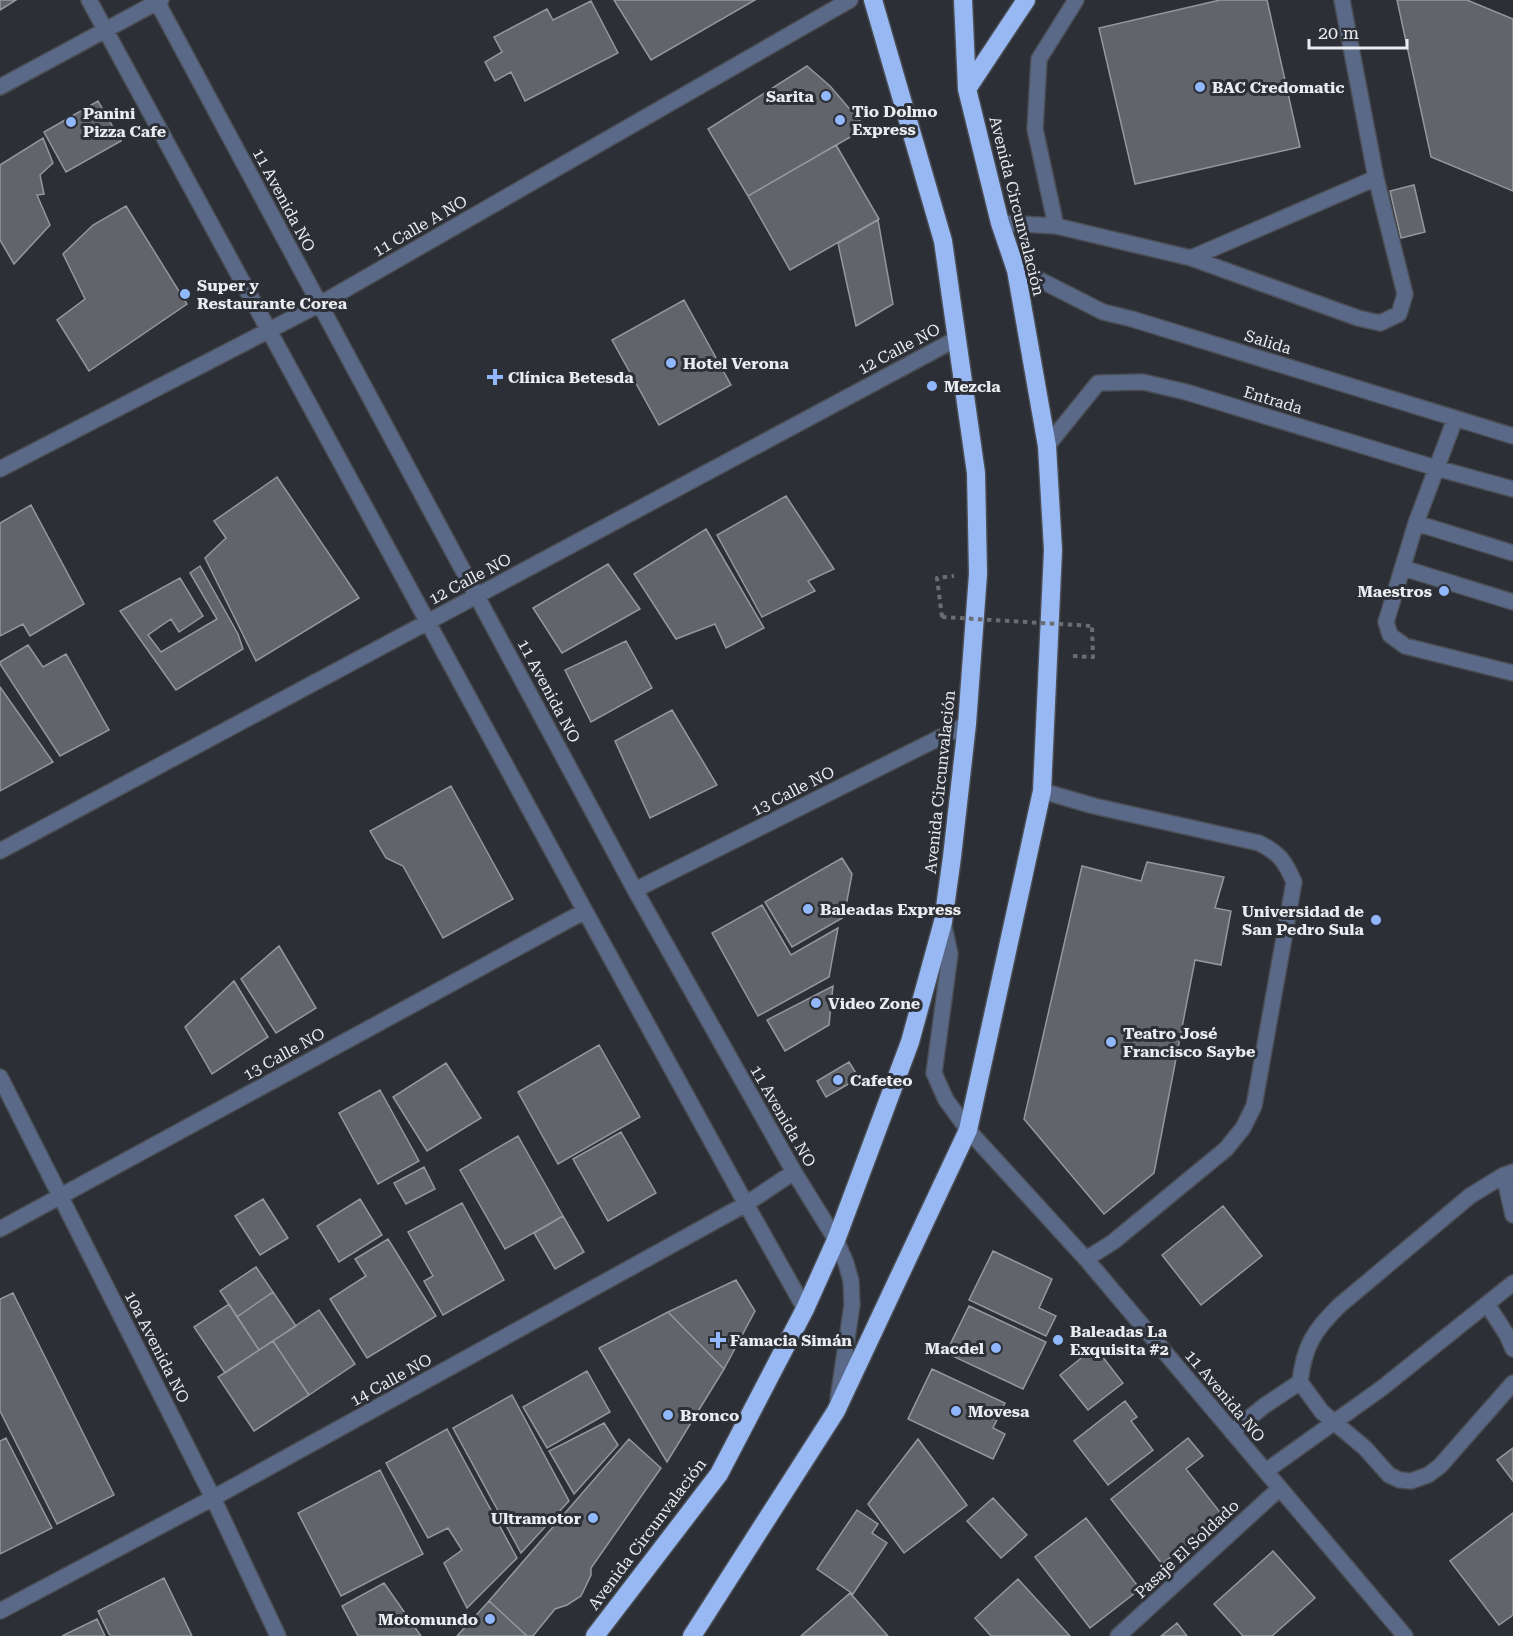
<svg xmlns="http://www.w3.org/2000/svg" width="1513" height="1636" font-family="'Roboto Serif',serif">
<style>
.building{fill:#61646a;stroke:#94989e;stroke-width:1.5}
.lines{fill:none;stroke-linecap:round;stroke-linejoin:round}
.minor-casing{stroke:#4a4d53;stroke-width:18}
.highway-casing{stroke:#4a4d53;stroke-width:21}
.path{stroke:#6b6d72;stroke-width:4;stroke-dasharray:4.5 4.5;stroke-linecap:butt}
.minor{stroke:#596987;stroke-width:15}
.highway{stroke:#97b8f2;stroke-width:18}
.path-bridge{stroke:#6b6d72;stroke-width:4;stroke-dasharray:4.5 4.5;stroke-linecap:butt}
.poi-dot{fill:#91b8fd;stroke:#2c2f35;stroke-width:2}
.labels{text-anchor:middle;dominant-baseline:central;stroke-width:6;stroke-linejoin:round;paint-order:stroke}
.poi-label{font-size:16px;font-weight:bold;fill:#eaecef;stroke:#2c2f35;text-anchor:start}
.street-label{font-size:16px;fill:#eaecef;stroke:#2c2f35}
</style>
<rect width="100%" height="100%" fill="#2c2f35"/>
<path class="building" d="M0,0H16L0,10Z
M614,0H755L651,60Z
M1220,0H1267L1300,147L1135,184L1099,28Z
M1397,0H1467L1513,19V191L1431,157Z
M591,1L618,53L525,101L511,72L495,81L485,62L502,52L494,37L547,9L553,20Z
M807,66L830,86L866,128L748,196L708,129Z
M98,101L121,141L66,172L44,132Z
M43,138L53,163L40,175L44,194L37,195L50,225L14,264L0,240V165Z
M836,145L879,219L790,270L748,196Z
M1414,185L1425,232L1401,238L1390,191Z
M126,206L187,304L89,371L57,320L85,299L63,254L93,225Z
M878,220L893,304L856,326L838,243Z
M684,300L731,385L659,425L612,340Z
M277,477L359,598L256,661L205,558L226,538L214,521Z
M786,496L834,569L808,581L815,591L762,617L717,535Z
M31,505L84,604L30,636L23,624L0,636V523Z
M706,529L764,628L726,648L715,624L676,639L634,574Z
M608,564L640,609L562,653L533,608Z
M200,566L238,634L243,649L176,690L120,611L180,578L203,616L179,632L171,619L148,635L161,652L217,619L190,573Z
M626,641L652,688L591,722L565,670Z
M28,645L43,667L66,654L109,730L60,756L0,664V662Z
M0,687L53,762L0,791Z
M672,710L717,785L650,818L615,741Z
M451,786L513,899L443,938L403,866L386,858L370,831Z
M842,858L852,874L844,917L792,947L765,902Z
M1147,862L1224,877L1215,908L1231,911L1221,965L1195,960L1154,1173L1104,1214L1024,1119L1082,866L1141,881Z
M762,905L791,955L838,928L829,977L758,1016L712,933Z
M279,946L316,1008L276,1033L241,979Z
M234,981L268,1037L212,1074L185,1027Z
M833,986L829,1025L785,1051L767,1020Z
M599,1045L640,1117L558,1164L518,1092Z
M849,1062L859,1078L826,1097L817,1081Z
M446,1063L481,1118L427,1151L393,1097Z
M380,1090L419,1161L378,1184L339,1113Z
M621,1132L656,1193L608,1221L573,1159Z
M518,1136L563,1216L505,1249L460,1170Z
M424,1167L435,1189L406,1204L394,1183Z
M263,1199L288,1238L260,1255L235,1216Z
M360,1199L382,1235L339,1262L317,1226Z
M462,1203L504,1280L443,1315L424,1281L433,1276L408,1232Z
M1223,1206L1262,1256L1201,1305L1162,1255Z
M563,1216L584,1252L555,1269L534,1233Z
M388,1239L436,1316L367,1358L330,1299L366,1276L355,1259Z
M993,1251L1052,1279L1039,1308L1056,1316L1046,1336L969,1300Z
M256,1267L273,1292L237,1317L220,1291Z
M736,1280L755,1311L724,1369L668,1312Z
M273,1292L296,1326L259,1350L237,1317Z
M13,1293L114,1495L57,1524L0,1411V1299Z
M229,1304L259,1350L225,1373L194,1327Z
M969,1306L1046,1342L1023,1389L946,1353Z
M319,1310L355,1364L309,1395L273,1341Z
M668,1312L724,1369L667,1462L599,1348Z
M273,1341L309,1395L254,1431L218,1377Z
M1095,1347L1123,1383L1088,1410L1060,1375Z
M932,1369L1005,1403L993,1428L1005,1434L993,1459L908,1419Z
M587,1371L610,1412L547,1448L523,1407Z
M512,1395L569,1501L521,1553L453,1428Z
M1125,1401L1137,1417L1131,1421L1153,1450L1108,1485L1074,1441Z
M604,1423L618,1445L574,1494L549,1451Z
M447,1429L517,1558L467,1608L444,1563L462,1550L448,1528L428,1538L386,1463Z
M6,1438L52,1528L0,1554V1441Z
M1188,1438L1203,1456L1186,1469L1223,1516L1162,1564L1111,1499Z
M629,1439L661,1468L591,1568V1575L581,1596L567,1605L555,1609L533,1636H527L489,1601Z
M918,1439L967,1505L904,1553L868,1504Z
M1513,1448V1481L1497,1460Z
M380,1470L423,1554L341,1596L298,1513Z
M993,1498L1027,1535L1001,1558L967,1521Z
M857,1510L878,1524L872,1533L887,1543L853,1594L817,1569Z
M1513,1513V1615L1499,1625L1450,1561Z
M1086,1518L1140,1589L1090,1628L1035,1557Z
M1273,1551L1315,1598L1272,1636H1243L1214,1604Z
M164,1578L192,1636H110L98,1611Z
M1018,1579L1070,1636H991L975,1618Z
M384,1583L421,1636H358L342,1606Z
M850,1593L888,1636H801Z
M489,1601L527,1636H457Z
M97,1619L105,1636H62Z
M1177,1623L1187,1636H1161Z"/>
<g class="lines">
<defs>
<path id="minor" d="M89,0L585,911L746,1204L805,1309
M156,0L635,890L794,1172L836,1240L846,1263L851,1281L852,1305L838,1399
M0,87L161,0
M1000,223L1056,226L1191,258L1376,178L1342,0
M1056,226L1035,129L1039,59L1076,0
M1191,258L1358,318L1380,323L1399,314L1405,294L1376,178
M1016,270L1038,279L1103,312L1132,319L1513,436
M1455,419L1416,523L1386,622L1390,635L1405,646L1513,673
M1047,446L1098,383L1143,382L1186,392L1436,468L1513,489
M0,469L320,304L850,0
M1416,523L1513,553
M1403,568L1513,602
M1042,791L1094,806L1259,843C1279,853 1285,861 1294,882L1254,1106L1243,1128L1226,1149L1113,1242L1086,1259
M0,851L958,338
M635,890L967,724
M943,922L950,954L934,1073L946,1100L968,1130L1086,1259L1405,1636
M0,1077L213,1498L278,1636
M1513,1172L1504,1175L1470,1196L1340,1305C1314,1330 1304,1346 1300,1382L1322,1412L1365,1448L1389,1475L1400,1480L1411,1481L1428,1475L1440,1466L1513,1383
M1504,1175L1513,1215
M0,1229L585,911
M1487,1304L1507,1335L1513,1349
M1232,1432L1264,1406L1300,1382
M1266,1471L1382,1388L1513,1283
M0,1611L213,1498L746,1204L794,1172
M1118,1636L1280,1488"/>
<path id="highway" d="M967,89L1026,0
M595,1636L719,1474L805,1309L836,1240L910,1042L943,922L952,857L967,724L978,574L976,473L943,241L873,0
M692,1636L836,1411L968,1130L1042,791L1053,550L1047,446L1016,270L1000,223L967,89L963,0"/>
</defs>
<use href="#minor" class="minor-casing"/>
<use href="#highway" class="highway-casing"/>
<path class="path" d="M942,617L937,578L954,576
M1073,656L1093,657L1092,626"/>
<use href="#minor" class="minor"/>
<use href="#highway" class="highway"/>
<path class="path-bridge" d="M942,617L1092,626"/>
</g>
<g class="poi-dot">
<circle cx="1200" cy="87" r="6"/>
<circle cx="826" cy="96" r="6"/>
<circle cx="840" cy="120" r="6"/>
<circle cx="71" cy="122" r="6"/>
<circle cx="185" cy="294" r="6"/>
<circle cx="671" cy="363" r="6"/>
<path d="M492 368h6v6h6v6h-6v6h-6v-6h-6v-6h6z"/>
<circle cx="932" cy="386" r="6"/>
<circle cx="1444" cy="591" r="6"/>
<circle cx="808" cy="909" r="6"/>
<circle cx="1376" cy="920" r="6"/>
<circle cx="816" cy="1003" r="6"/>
<circle cx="1111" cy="1042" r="6"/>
<circle cx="838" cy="1080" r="6"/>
<path d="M715 1331h6v6h6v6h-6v6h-6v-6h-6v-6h6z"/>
<circle cx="1058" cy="1340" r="6"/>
<circle cx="996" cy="1348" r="6"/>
<circle cx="956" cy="1411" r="6"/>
<circle cx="668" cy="1415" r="6"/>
<circle cx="593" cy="1518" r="6"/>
<circle cx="490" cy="1619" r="6"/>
</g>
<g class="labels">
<g class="poi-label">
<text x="1212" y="87">BAC Credomatic</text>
<text x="814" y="96" text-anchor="end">Sarita</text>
<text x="852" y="111">Tio Dolmo<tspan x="852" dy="18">Express</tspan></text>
<text x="83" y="113">Panini<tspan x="83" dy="18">Pizza Cafe</tspan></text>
<text x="197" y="285">Super y<tspan x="197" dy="18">Restaurante Corea</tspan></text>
<text x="683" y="363">Hotel Verona</text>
<text x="508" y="377">Clínica Betesda</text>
<text x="944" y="386">Mezcla</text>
<text x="1432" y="591" text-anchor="end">Maestros</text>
<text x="820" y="909">Baleadas Express</text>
<text x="1364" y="911" text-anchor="end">Universidad de<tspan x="1364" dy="18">San Pedro Sula</tspan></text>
<text x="828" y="1003">Video Zone</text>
<text x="1123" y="1033">Teatro José<tspan x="1123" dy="18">Francisco Saybe</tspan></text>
<text x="850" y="1080">Cafeteo</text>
<text x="1070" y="1331">Baleadas La<tspan x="1070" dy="18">Exquisita #2</tspan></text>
<text x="730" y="1340">Famacia Simán</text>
<text x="984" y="1348" text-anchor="end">Macdel</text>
<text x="968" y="1411">Movesa</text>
<text x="680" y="1415">Bronco</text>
<text x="581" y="1518" text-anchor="end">Ultramotor</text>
<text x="478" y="1619" text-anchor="end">Motomundo</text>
</g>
<g class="street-label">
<text transform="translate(284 200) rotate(62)">11 Avenida NO</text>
<text transform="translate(1017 206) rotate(76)">Avenida Circunvalación</text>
<text transform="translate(420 226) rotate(-30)">11 Calle A NO</text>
<text transform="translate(1268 342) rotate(17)">Salida</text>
<text transform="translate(899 349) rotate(-28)">12 Calle NO</text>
<text transform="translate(1273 400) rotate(17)">Entrada</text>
<text transform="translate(470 579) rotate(-28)">12 Calle NO</text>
<text transform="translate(549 691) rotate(62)">11 Avenida NO</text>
<text transform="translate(940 782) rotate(-84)">Avenida Circunvalación</text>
<text transform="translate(793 791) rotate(-27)">13 Calle NO</text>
<text transform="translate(284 1054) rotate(-29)">13 Calle NO</text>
<text transform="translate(783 1116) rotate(60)">11 Avenida NO</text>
<text transform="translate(157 1347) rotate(63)">10a Avenida NO</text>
<text transform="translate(391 1380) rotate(-29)">14 Calle NO</text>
<text transform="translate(1225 1396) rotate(50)">11 Avenida NO</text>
<text transform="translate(647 1534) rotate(-53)">Avenida Circunvalación</text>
<text transform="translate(1187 1549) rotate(-43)">Pasaje El Soldado</text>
</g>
</g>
<path d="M1309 39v9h98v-9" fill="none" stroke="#eaecef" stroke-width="3"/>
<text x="1318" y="39" font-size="18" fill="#eaecef" stroke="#2c2f35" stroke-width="4.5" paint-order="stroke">20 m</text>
</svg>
